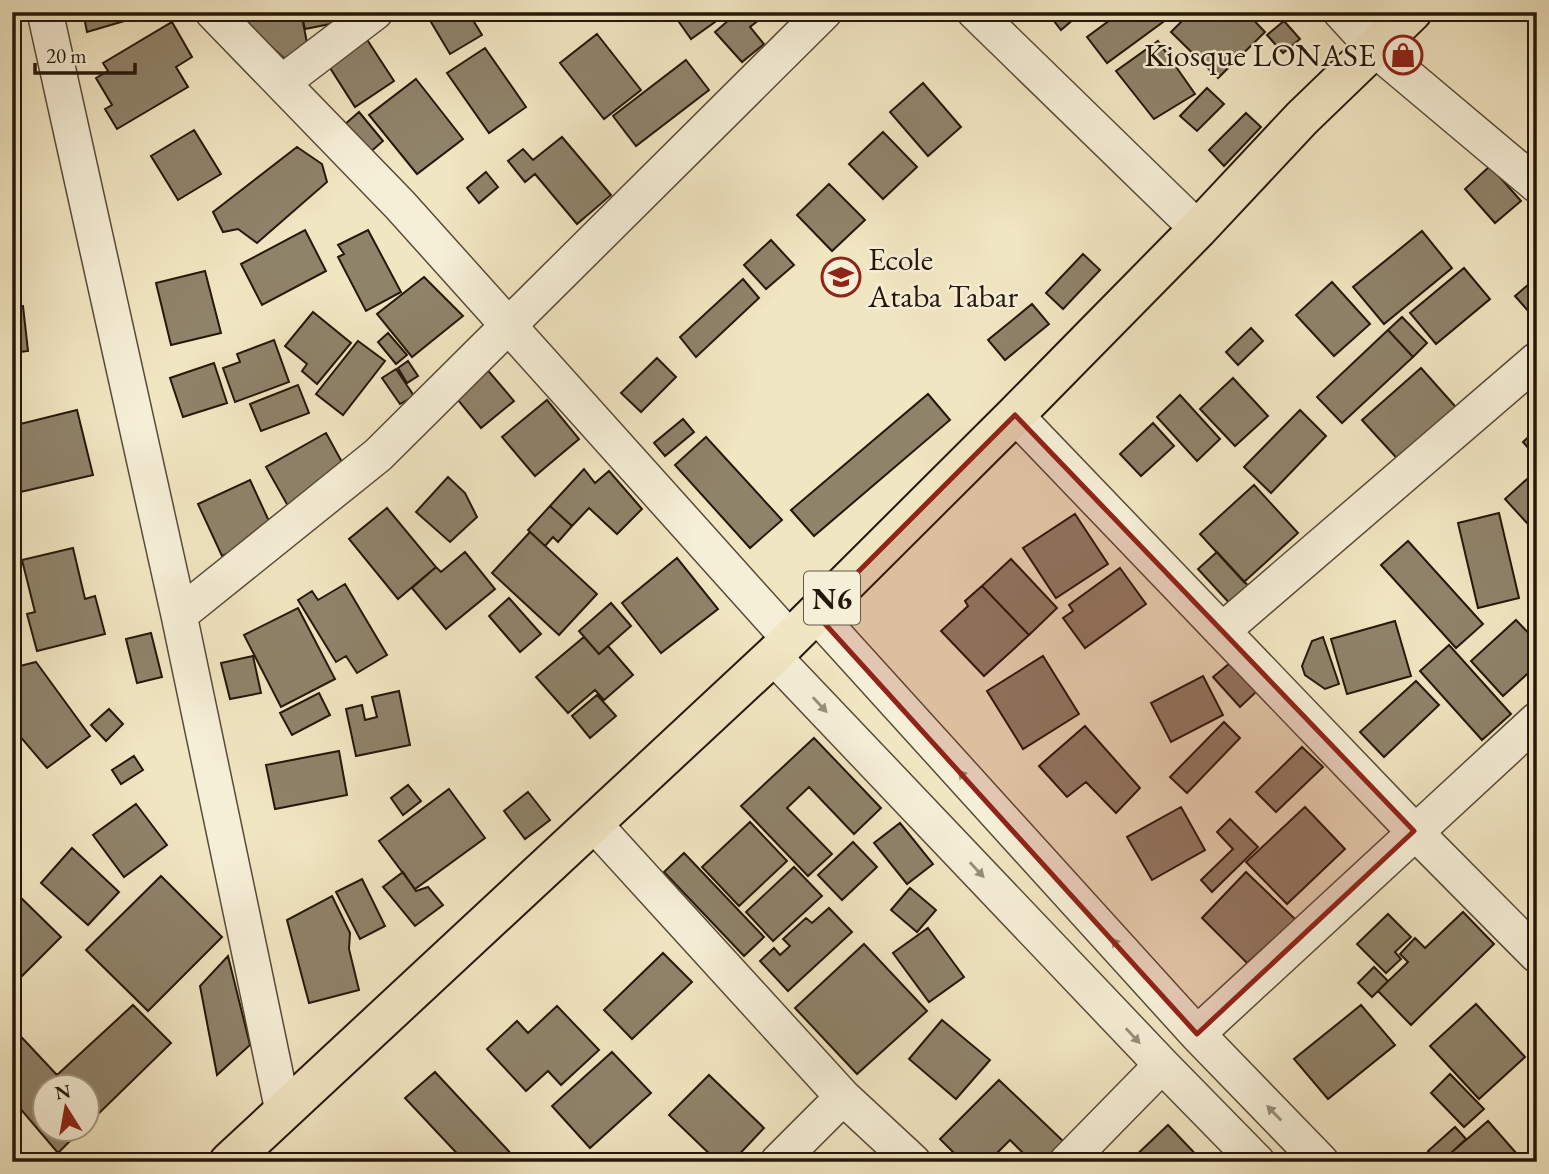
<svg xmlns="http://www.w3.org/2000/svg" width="1549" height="1174" font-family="'EB Garamond',serif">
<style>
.building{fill:#8f836a;stroke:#25170a;stroke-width:2}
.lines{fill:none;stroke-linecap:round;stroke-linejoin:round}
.minor-casing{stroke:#584b38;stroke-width:38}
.primary-casing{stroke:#25170a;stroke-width:42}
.minor{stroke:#f6efd7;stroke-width:35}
.primary{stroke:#f1e6c2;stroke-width:38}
.oneway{fill:#988e7b}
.marked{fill:#8f2418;fill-opacity:0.2;stroke:#8f2418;stroke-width:5;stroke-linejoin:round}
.labels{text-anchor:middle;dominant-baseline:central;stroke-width:5;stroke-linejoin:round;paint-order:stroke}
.shield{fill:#f6efd7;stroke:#645848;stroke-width:2}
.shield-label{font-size:30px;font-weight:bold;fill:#25170a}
.poi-label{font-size:32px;fill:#25170a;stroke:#f6efd7;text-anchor:end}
</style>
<rect width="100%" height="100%" fill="#f1e6c2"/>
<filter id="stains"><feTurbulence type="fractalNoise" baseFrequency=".00286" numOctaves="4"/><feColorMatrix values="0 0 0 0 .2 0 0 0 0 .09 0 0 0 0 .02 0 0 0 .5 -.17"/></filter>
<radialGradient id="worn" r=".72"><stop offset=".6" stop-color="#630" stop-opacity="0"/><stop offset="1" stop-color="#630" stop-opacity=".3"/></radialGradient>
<path class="building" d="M83,12H145V15L87,32Z
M244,12H301L307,43L287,61L239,17Z
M301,12H346L335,23L305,29Z
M425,12H468L482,35L450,54Z
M672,12H729L691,39Z
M738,12H760L764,16L750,27L764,44L742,62L715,32Z
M1047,12H1082L1061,30Z
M1121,12H1156L1163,22L1107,63L1087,37Z
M1191,12H1246L1265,32L1218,78L1171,32Z
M1284,21L1300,39L1283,53L1267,35Z
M172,22L192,57L176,67L188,87L117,129L105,109L112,105L96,78L108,71L103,63Z
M597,34L641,90L604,119L560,63Z
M364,35L394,81L355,107L325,60Z
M1158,41L1195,94L1154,119L1116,71Z
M485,48L526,107L489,133L447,73Z
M686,60L709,90L636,146L613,116Z
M416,79L463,139L417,174L369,115Z
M923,83L961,127L928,156L890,112Z
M1207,88L1224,104L1197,131L1180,116Z
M359,112L383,141L368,154L344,125Z
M1246,113L1261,127L1224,166L1209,150Z
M194,130L221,174L178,200L151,156Z
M883,132L917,167L883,199L849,164Z
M562,137L611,195L577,224L535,174L525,182L508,161L523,149L533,160Z
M297,147L322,164L327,182L257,243L238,229L223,232L213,212Z
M1490,166L1521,201L1495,223L1465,189Z
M486,172L498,187L479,203L467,188Z
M829,184L865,220L832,251L797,215Z
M305,230L326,271L262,305L241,264Z
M368,230L401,292L366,311L338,257L344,254L338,245Z
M1422,231L1452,268L1384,324L1353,287Z
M771,240L794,265L766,289L744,265Z
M1083,254L1100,270L1063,309L1046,293Z
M1464,268L1490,299L1436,344L1410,313Z
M205,271L221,333L171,345L156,283Z
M424,277L463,316L412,357L377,314Z
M1537,277V321L1515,296Z
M743,279L759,298L696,357L680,337Z
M1332,282L1370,324L1334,356L1296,315Z
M1032,304L1049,324L1005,360L988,340Z
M23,306L28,351L12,353V307Z
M313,312L351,343L317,384L302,371L307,364L285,346Z
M1402,317L1427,343L1413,357L1388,330Z
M1251,328L1263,341L1238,365L1226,352Z
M1388,330L1413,357L1342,423L1317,397Z
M388,333L407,355L396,364L378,342Z
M274,340L289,382L235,402L223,368L240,362L237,354Z
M358,341L385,361L343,415L316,394Z
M657,358L676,377L641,412L621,393Z
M408,361L418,376L407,383L398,368Z
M214,363L227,403L183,417L170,378Z
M485,367L514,401L481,428L453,394Z
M1421,368L1462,414L1404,466L1362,420Z
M396,369L414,396L400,404L382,378Z
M1233,378L1268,416L1235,446L1200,409Z
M298,385L309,413L261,431L250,404Z
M928,394L950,420L814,536L791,510Z
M1180,395L1220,439L1197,461L1157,417Z
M547,400L579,439L535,476L502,437Z
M77,410L93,475L12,494V426Z
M1300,410L1326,436L1271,493L1244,467Z
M683,419L694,432L665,456L654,443Z
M1153,423L1174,446L1141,476L1120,454Z
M1537,429V458L1523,442Z
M326,433L348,473L288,506L266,467Z
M706,437L782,520L750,548L675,465Z
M584,469L595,483L609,471L642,509L617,534L589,508L572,526L550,506Z
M1537,470V534L1505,499Z
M448,477L465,493L477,517L450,542L416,512Z
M250,480L274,532L222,556L198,504Z
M1254,485L1298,533L1244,582L1200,534Z
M550,506L572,526L558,542L553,537L545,546L528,530Z
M387,508L436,567L398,599L349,539Z
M1499,513L1519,598L1478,608L1458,523Z
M1075,514L1108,564L1056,598L1023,548Z
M530,532L597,594L559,635L492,573Z
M1408,541L1483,624L1456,648L1381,565Z
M73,548L85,599L95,596L105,634L37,651L27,614L35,612L22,560Z
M465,552L495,589L446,629L412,588L436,567L441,572Z
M1217,552L1253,591L1234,608L1198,569Z
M677,558L718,609L661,653L622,603Z
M1011,559L1057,608L1029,635L982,586Z
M1120,568L1146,604L1085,648L1063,618L1073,611L1069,605Z
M345,584L387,655L357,673L346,656L336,662L298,600L312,591L318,600Z
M982,586L1029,635L984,676L941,631L968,606L965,601Z
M509,598L541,634L520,652L489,616Z
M611,603L631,626L599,654L579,631Z
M298,608L335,679L281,707L244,635Z
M1516,620L1537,642V665L1503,696L1471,661Z
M1395,621L1411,676L1347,694L1331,639Z
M151,633L162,677L137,683L126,639Z
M584,637L599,654L608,646L633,675L604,700L595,690L568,713L536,677Z
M1323,637L1339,684L1325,689L1305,675L1302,666L1312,641Z
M1449,645L1511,714L1482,740L1420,671Z
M253,656L261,693L230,699L221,663Z
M1043,656L1079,714L1023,749L987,691Z
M36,662L90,736L47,768L12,727V668Z
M1230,663L1256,692L1240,707L1213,677Z
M1203,676L1223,715L1171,742L1151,703Z
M1416,681L1439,705L1384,757L1360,732Z
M399,691L410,745L356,756L346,709L362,705L365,720L377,717L372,697Z
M319,693L330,715L292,735L280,713Z
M597,695L616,716L590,738L572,716Z
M109,709L123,724L106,741L91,725Z
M1224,722L1240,738L1187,793L1170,777Z
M1085,726L1140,788L1116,813L1086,782L1067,797L1039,766Z
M814,738L881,808L854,834L809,787L787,808L832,854L808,876L741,806Z
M1302,747L1323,767L1276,812L1256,792Z
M339,751L347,795L275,809L266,765Z
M134,756L143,770L121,784L112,770Z
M408,785L421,801L403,815L391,798Z
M449,789L485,838L415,889L379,841Z
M528,792L550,820L525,839L504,811Z
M136,804L167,845L124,877L93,835Z
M1181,807L1205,850L1152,880L1127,837Z
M1305,807L1345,849L1287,904L1246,862Z
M1230,819L1258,847L1212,892L1201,880L1233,849L1217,832Z
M750,822L787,861L739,906L702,867Z
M900,823L933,864L907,884L874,843Z
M853,842L877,867L842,900L818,875Z
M72,848L119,892L88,925L41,883Z
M684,853L764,937L744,956L664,872Z
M794,867L822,896L773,941L746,912Z
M403,872L416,891L428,887L443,905L415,926L383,887Z
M1246,872L1296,920L1247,963L1202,918Z
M161,876L222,937L148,1011L86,950Z
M362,879L385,926L360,939L336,892Z
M910,888L936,910L917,932L891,910Z
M12,889L61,937L12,986Z
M332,896L350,933L349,949L359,990L309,1003L287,920Z
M829,908L852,932L788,991L760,961L774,948L780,955L790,946L783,939L806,918L812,923Z
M1463,912L1494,944L1411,1025L1378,991L1408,962L1400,954L1415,938L1425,948Z
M1388,914L1411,937L1395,952L1401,959L1386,973L1357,944Z
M928,928L964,977L929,1002L893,953Z
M864,944L927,1011L857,1074L795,1008Z
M663,953L692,982L632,1039L604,1010Z
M228,956L250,1045L217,1075L200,986Z
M1374,967L1388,981L1372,997L1358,983Z
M1476,1004L1525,1057L1479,1099L1430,1046Z
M133,1005L171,1043L88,1124V1086H46V1128H83L58,1153L12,1099V1027L57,1075Z
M1361,1005L1395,1045L1328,1099L1294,1059Z
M557,1006L599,1050L561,1085L548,1071L526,1091L487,1049L517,1021L528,1033Z
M942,1020L990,1060L956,1099L909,1059Z
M612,1052L651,1093L590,1148L552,1106Z
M435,1072L516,1159L513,1162H465L405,1098Z
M1450,1074L1484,1109L1464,1127L1431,1093Z
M709,1075L764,1128L732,1162H718L669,1115Z
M999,1080L1063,1141L1043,1162H1032L1010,1140L988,1162H963L940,1139Z
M1488,1121L1524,1162H1460L1457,1158L1452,1152Z
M1168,1125L1203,1162H1129Z
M1455,1127L1466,1139L1452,1152L1457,1158L1453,1162H1438L1428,1151Z
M1537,1128V1143L1529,1135Z"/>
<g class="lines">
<defs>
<path id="minor" d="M45,12L179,615L283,1111
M213,12L400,205L790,639
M975,12L1198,229
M1341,12L1374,48L1537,185
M283,82L375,12
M1015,415L1414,831L1537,955
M816,614L1197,1034L1321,1162
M179,615L378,455L824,12
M1222,631L1537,360
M773,656L1162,1065L1257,1162
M593,823L843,1097L913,1162
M1197,1034L1537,720
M778,1162L843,1097
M1067,1162L1162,1065"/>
<path id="primary" d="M229,1162L773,656L1015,415L1198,229L1302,118L1412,12"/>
</defs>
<use href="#minor" class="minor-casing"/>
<use href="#primary" class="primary-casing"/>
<use href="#minor" class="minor"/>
<use href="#primary" class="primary"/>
</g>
<defs><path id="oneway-solid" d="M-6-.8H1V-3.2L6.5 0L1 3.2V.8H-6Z" transform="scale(1.75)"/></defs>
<g class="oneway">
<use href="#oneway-solid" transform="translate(820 705) rotate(47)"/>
<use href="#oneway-solid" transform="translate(965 778) rotate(-132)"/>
<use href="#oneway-solid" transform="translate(977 870) rotate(47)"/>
<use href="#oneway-solid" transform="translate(1118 946) rotate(-132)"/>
<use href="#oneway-solid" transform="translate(1133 1036) rotate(47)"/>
<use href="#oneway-solid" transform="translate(1274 1113) rotate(-134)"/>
</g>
<path class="marked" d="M1015,415L1414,831L1197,1034L816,614Z"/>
<defs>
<symbol id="shop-ring" viewBox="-11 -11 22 22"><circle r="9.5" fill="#f6efd7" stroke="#8f2418" stroke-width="1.5"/><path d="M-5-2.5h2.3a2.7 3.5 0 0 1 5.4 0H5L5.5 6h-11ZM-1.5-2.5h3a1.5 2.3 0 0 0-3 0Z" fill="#8f2418"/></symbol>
<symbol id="school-ring" viewBox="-11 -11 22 22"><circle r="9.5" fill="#f6efd7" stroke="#8f2418" stroke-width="1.5"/><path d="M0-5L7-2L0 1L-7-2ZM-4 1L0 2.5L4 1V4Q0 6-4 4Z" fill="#8f2418"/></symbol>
</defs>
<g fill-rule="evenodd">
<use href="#shop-ring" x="1381" y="33" width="44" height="44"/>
<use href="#school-ring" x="819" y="255" width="44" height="44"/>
</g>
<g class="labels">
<rect class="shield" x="804" y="571.5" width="56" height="53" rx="5"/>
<g class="shield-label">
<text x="832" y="598">N6</text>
</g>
<g class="poi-label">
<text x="1376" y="55">Kiosque LONASE</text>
<text x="868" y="259" text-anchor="start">Ecole<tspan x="868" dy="37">Ataba Tabar</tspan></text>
</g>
</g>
<rect width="1549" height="1174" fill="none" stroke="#f1e6c2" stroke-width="42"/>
<rect x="14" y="14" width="1521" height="1146" fill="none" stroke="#25170a" stroke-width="3.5"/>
<rect x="21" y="21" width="1507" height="1132" fill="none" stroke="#25170a" stroke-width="2"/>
<g transform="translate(66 1108) rotate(349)"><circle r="33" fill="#f6efd7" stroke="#a29985" stroke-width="2"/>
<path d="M0-5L12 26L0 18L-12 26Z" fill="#8f2418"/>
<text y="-10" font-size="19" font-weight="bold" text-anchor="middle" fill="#25170a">N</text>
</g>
<path d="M35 63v10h100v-10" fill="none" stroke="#25170a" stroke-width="3.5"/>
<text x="46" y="63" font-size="21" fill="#25170a" stroke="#f6efd7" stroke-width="5" paint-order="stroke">20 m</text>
<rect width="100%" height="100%" filter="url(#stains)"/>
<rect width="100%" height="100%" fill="url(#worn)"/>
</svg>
